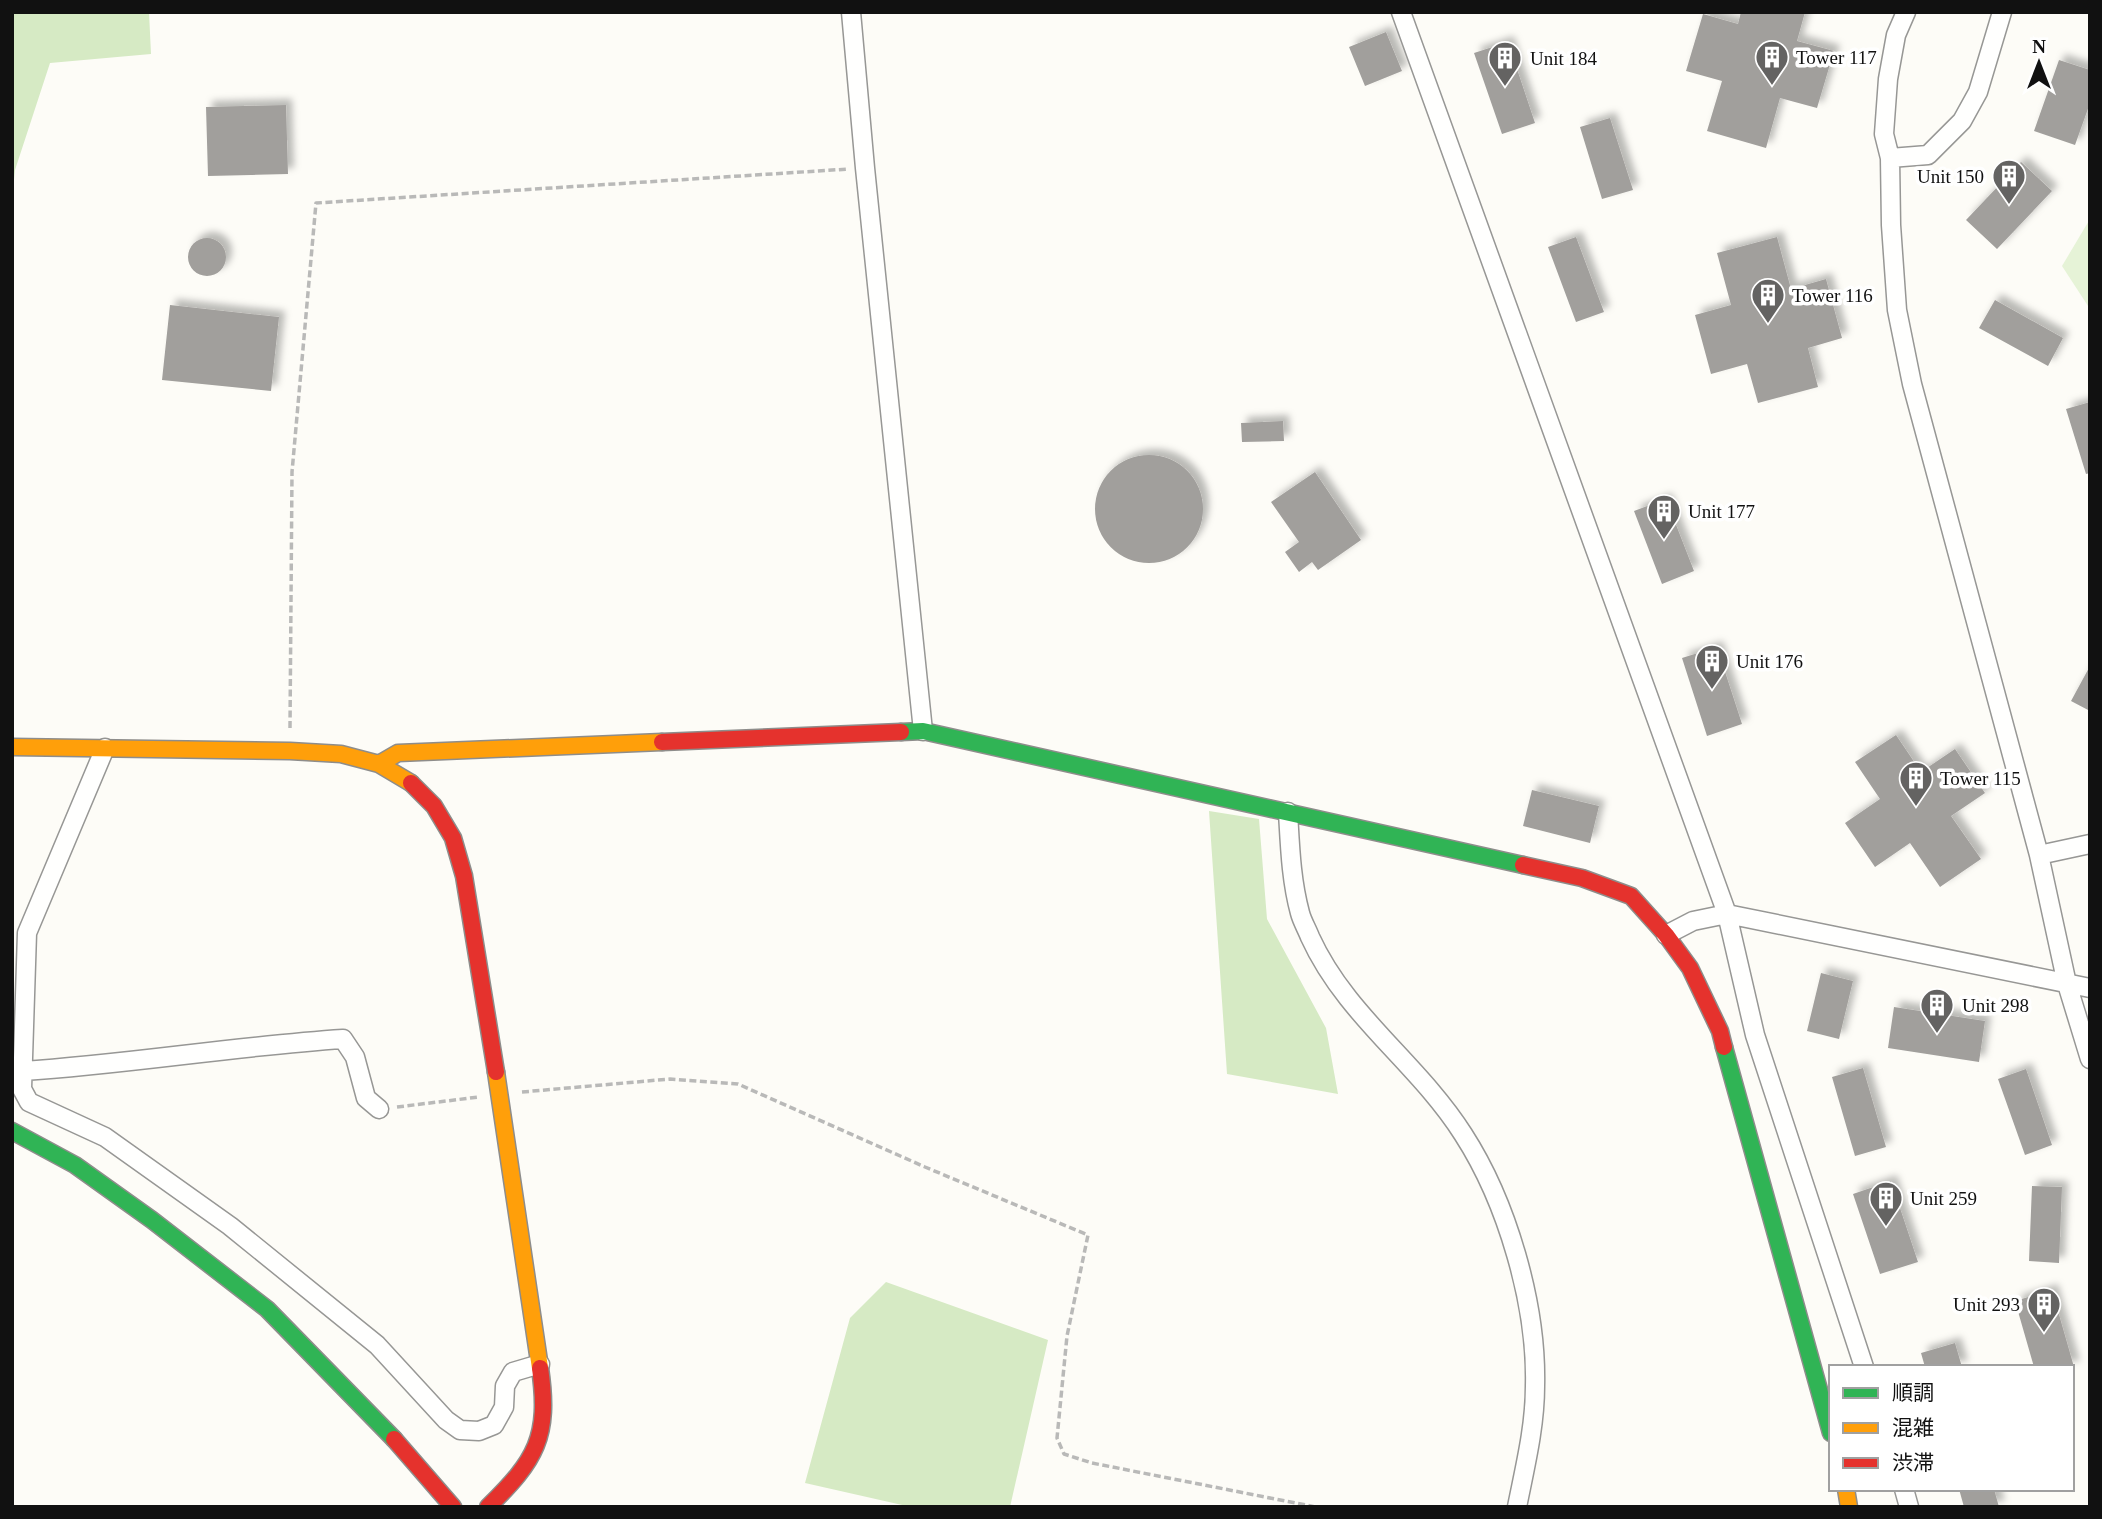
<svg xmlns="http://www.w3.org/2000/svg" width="2102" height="1519" font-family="'Times New Roman','Noto Sans JP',serif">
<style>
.green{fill:#e6f3d7}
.forest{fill:#d6eac4}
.building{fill:#a19f9c;filter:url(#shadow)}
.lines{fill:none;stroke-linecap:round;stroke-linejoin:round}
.street-casing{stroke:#979795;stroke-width:21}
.fast-casing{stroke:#8e8d8b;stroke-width:19}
.slow-casing{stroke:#8e8d8b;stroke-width:19}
.jam-casing{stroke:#8e8d8b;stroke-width:19}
.path{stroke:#b9b9b8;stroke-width:3.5;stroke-dasharray:7 3.5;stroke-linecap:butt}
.street{stroke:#fffffe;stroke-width:18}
.fast{stroke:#30b455;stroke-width:16}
.slow{stroke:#ff9f0a;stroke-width:16}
.jam{stroke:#e5322d;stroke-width:16}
.labels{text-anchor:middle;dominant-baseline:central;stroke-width:7;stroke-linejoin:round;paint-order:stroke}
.poi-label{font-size:19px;fill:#111;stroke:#fff;text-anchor:start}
</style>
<defs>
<filter id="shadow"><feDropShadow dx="6" dy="-6" stdDeviation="3.5" flood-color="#0004"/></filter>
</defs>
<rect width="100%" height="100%" fill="#fdfcf7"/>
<path class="green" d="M2090,219V309L2062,266Z"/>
<path class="forest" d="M12,12H149L151,54L50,63L15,170L12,199Z
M1209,811L1259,819L1267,919L1326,1028L1338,1094L1227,1074Z
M886,1282L1048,1340L1010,1507H911L805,1483L850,1318Z"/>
<path class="building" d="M1741,12H1805L1797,41L1834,51L1817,108L1780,98L1766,148L1707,131L1722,81L1686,71L1703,14L1738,24Z
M1386,32L1402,71L1365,86L1349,47Z
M1508,42L1535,123L1502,134L1474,53Z
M2059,60L2090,70V103L2075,145L2034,131Z
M286,105L288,174L208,176L206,107Z
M1610,118L1633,190L1602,199L1580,127Z
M2021,162L2052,191L1997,249L1966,220Z
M1576,237L1604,312L1576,322L1548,247Z
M1777,237L1791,289L1826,279L1842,338L1808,348L1818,387L1758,403L1747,364L1711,374L1695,315L1731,305L1717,253Z
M188 257a19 19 0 1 1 38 0a19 19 0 1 1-38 0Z
M1995,300L2063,338L2048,366L1979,328Z
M170,305L279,317L271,391L162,380Z
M2090,402V473L2086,474L2066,409Z
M1283,421L1284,441L1242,442L1241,423Z
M1095 509a54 54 0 1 1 108 0a54 54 0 1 1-108 0Z
M1315,472L1361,540L1318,570L1312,562L1299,572L1285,552L1299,542L1271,502Z
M1666,499L1694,571L1662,584L1634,511Z
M1717,647L1742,724L1707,736L1682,658Z
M2090,666V711L2071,701Z
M1896,735L1921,772L1955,749L1985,793L1951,816L1981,859L1940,887L1910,843L1875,867L1845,823L1880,799L1855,762Z
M1532,790L1599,806L1590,843L1523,826Z
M1821,973L1853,981L1839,1039L1807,1031Z
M1894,1007L1985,1021L1979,1062L1888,1048Z
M1863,1068L1886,1147L1855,1156L1832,1077Z
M2026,1069L2052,1145L2025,1155L1998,1079Z
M1891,1181L1918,1262L1880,1274L1853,1194Z
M2032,1186L2062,1187L2059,1263L2029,1261Z
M2052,1290L2074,1367H2034L2015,1301Z
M1955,1343L1962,1367H1925L1921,1353Z
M1959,1489H1994L1999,1507H1964Z"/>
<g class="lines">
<defs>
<path id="street" d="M851,12L865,168L923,731
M1401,12L1727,914L1755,1035L1864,1367
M1906,12L1896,35L1888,79L1884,134L1890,158L1891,225L1897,310L1912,384L2039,855L2067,984L2090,1059
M1890,158L1928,155L1962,121L1978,92L2002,12
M105,748L27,933L22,1089L29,1102L105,1137L230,1226L377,1345L446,1420L460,1430L479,1431L494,1425L504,1407L505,1386L513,1372L540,1364
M1288,812C1290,846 1291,880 1300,913C1302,921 1307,929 1310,937C1346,1016 1417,1062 1463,1134C1507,1202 1537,1304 1535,1386C1535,1427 1525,1467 1517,1507
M2039,855L2090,844
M1666,935L1693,921L1727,914L2090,988
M23,1071C130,1064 236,1046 343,1039L355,1057L366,1098L379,1109
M1904,1489L1909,1507"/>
<path id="fast" d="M901,732L923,731L1523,865
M1724,1047L1831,1433
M12,1131L75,1165L152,1220L267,1309L394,1439"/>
<path id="slow" d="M12,747L290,751L341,754L379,764L411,783
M379,764L398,753L662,742
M496,1072L540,1368
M1846,1489L1849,1507"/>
<path id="jam" d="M662,742L901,732
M411,783L434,806L453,838L464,876L496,1072
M1523,865L1582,878L1631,896L1666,935L1690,968L1720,1031L1724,1047
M394,1439L453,1507
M488,1507C536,1460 550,1437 540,1368"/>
</defs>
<use href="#street" class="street-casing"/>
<use href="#fast" class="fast-casing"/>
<use href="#slow" class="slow-casing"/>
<use href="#jam" class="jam-casing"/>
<path class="path" d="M290,728L292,472L316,203L849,169
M522,1092L670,1079L738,1084L925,1167L1088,1235L1067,1336L1057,1438L1064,1454L1092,1463L1316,1507
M397,1107L479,1097"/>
<use href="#street" class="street"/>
<use href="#fast" class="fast"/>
<use href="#slow" class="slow"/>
<use href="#jam" class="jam"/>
</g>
<defs>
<symbol id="building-pin" viewBox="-11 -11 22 30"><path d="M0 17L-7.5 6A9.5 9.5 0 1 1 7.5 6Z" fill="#646362" stroke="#fff"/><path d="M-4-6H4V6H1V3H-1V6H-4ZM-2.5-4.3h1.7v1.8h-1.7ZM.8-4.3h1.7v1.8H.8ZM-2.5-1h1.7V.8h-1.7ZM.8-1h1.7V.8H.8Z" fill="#fff"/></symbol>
</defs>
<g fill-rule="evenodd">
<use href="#building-pin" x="1753" y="38" width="38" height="52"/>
<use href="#building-pin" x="1486" y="39" width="38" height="52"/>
<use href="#building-pin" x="1990" y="157" width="38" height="52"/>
<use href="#building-pin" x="1749" y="276" width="38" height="52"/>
<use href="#building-pin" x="1645" y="492" width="38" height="52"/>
<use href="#building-pin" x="1693" y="642" width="38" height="52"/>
<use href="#building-pin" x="1897" y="759" width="38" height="52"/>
<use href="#building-pin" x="1918" y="986" width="38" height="52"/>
<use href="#building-pin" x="1867" y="1179" width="38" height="52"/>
<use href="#building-pin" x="2025" y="1285" width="38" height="52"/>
</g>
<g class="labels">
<g class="poi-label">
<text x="1796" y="57">Tower 117</text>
<text x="1530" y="58">Unit 184</text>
<text x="1984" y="176" text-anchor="end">Unit 150</text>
<text x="1792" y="295">Tower 116</text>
<text x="1688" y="511">Unit 177</text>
<text x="1736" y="661">Unit 176</text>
<text x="1940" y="778">Tower 115</text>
<text x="1962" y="1005">Unit 298</text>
<text x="1910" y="1198">Unit 259</text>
<text x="2020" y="1304" text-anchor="end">Unit 293</text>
</g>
</g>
<rect width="2102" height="1519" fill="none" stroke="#111111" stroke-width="28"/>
<rect x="1829" y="1365" width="245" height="126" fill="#ffffff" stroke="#a0a0a0" stroke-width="2"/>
<rect x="1843" y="1388" width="35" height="10" fill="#30b455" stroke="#a0a0a0" stroke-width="2"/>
<text x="1892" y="1400" font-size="21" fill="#111111">順調</text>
<rect x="1843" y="1423" width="35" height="10" fill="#ff9f0a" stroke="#a0a0a0" stroke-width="2"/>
<text x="1892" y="1435" font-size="21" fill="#111111">混雑</text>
<rect x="1843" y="1458" width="35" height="10" fill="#e5322d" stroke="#a0a0a0" stroke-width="2"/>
<text x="1892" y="1470" font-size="21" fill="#111111">渋滞</text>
<g transform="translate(2039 63)" stroke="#ffffff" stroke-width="5" paint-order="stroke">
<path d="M0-5L12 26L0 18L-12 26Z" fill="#111111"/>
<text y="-10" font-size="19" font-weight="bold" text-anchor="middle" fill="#111111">N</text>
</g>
</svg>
